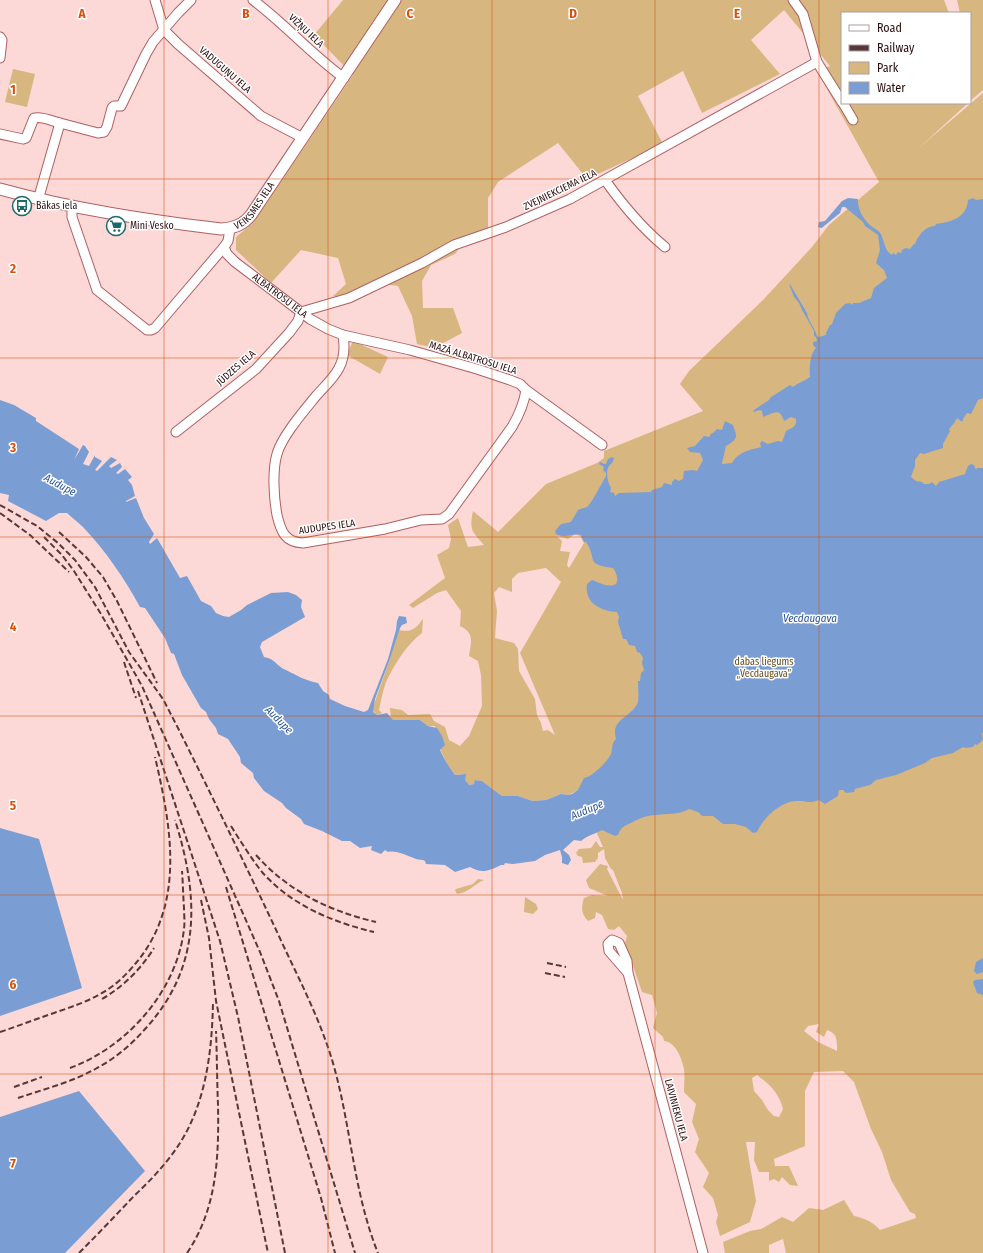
<svg xmlns="http://www.w3.org/2000/svg" width="983" height="1253" font-family="'Fira Sans Condensed',sans-serif">
<style>
.green{fill:#d8b680;fill-rule:evenodd}
.water{fill:#7a9ed4}
.lines{fill:none;stroke-linecap:round;stroke-linejoin:round}
.minor-casing{stroke:#af6063;stroke-width:11}
.major-casing{stroke:#af6063;stroke-width:13}
.minor{stroke:#fff;stroke-width:9}
.major{stroke:#fff;stroke-width:11}
.rail{stroke:#573739;stroke-width:2;stroke-dasharray:6 3;stroke-linecap:butt}
.grid{fill:none;stroke:#d5510c;stroke-width:1;stroke-opacity:0.55}
.labels{text-anchor:middle;dominant-baseline:central;stroke-width:3;stroke-linejoin:round;paint-order:stroke}
.street-label{font-size:10px;fill:#2a0c0e;stroke:#fff}
.poi-label{font-size:10px;fill:#2a0c0e;stroke:#fff;text-anchor:start}
.park-label{font-size:10px;fill:#644a1c;stroke:#fff}
.water-label{font-size:11px;font-style:italic;fill:#275495;stroke:#fff}
.grid-label{font-size:13px;text-anchor:middle;font-weight:bold;fill:#d5510c;stroke:#fff;stroke-width:3;stroke-linejoin:round;paint-order:stroke}
</style>
<rect width="100%" height="100%" fill="#fcd8d7"/>
<path class="green" d="M343,0H944L949,13H842V103H968L920,147L983,93V1253H786L783,1239L769,1245V1253H725L723,1242L750,1231L761,1229L782,1217L793,1222L809,1208L823,1210L844,1200L854,1216C864,1218 873,1222 880,1230L916,1218L915,1214L910,1212L891,1180L882,1152L871,1129L854,1082L843,1071L814,1072L805,1091V1146L774,1159L775,1166H789L798,1186L790,1185L782,1177L779,1182L774,1179L769,1181V1172H759L754,1160L755,1142H746L756,1201L750,1222L720,1236L716,1222L718,1215L713,1198L703,1187L709,1173L695,1152L699,1139L692,1122L696,1104L684,1092C684,1085 685,1076 684,1069C682,1059 676,1042 664,1041L663,1037L653,1028L657,1013L652,995L642,992L625,943L627,936L619,926L614,930L608,929L602,915L596,912L595,918L588,921C581,914 581,908 584,898L592,895L608,896L589,888L586,880L600,864L608,866L607,869L623,900L622,893L613,870L611,869L605,858L604,849L598,853V858L595,862L583,863L582,857L578,856L576,853L579,849L591,848L596,841L600,847H603L578,790L569,795L561,794L546,800L533,801L518,796H502L482,781L476,780L474,784L468,785L465,780L463,774L455,775C442,758 439,747 435,726H428L420,720H393L391,719L390,708L402,710L408,715L430,714L434,721L445,727L449,740L460,746L469,736L482,706L481,675L478,661L469,656C471,642 475,633 460,626L461,611L446,590L437,593L413,608L409,605L445,578L437,555L449,548L451,539L448,525L458,518L468,547L484,545C472,531 469,531 473,511L498,532L546,484L597,463L604,458V451L703,411L680,384L689,371L763,300L812,247L829,225L879,182L817,71L830,66L784,10L751,40L780,74L702,113L683,71L638,96L663,144L587,179L558,143L498,182L488,198V229L469,236L455,254L431,265L422,281L423,308H453L462,333L434,348L417,344L412,316L398,286L376,283L340,298L333,296L346,284L338,258L301,250L271,283L236,250V237L253,223L353,75L314,35ZM575,534L580,536L584,543L569,568L567,565L570,552L560,551L562,541L557,536L568,539ZM546,568L561,582L520,653L555,735L548,730L543,731L541,723L537,715L535,699L519,671L518,649L514,643L495,638L497,611L494,593L499,587L512,592V579L518,573ZM819,1024L816,1032L824,1037L827,1030C838,1033 837,1042 837,1051L818,1042L804,1031L808,1026ZM757,1075C769,1084 779,1093 783,1109L779,1117L774,1116L768,1110L762,1100L754,1091L752,1078Z
M957,0H983V90L970,101V13H960Z
M13,69L35,74L27,107L5,102Z
M353,341L388,357L380,374L347,355Z
M423,619L422,633C407,644 394,665 386,682C383,690 381,701 379,710L382,713L377,715L372,710L390,659L399,630C412,633 416,628 423,619Z
M478,879L484,880C474,884 468,893 457,894L455,890L456,889L473,884Z
M525,897L536,904L538,909L533,914L524,912Z"/>
<path class="water" d="M848,198L858,199C857,210 865,222 874,228C878,231 881,232 882,237C885,244 885,251 892,255L893,253L896,255L898,252L901,253L902,250L906,248L910,249L914,244H915C918,236 925,226 935,226L936,224C952,222 967,217 968,200L973,198L976,200L983,199V398L978,400L971,414L967,413L963,419V421H960L958,418L955,421V422L949,429L950,431L943,444V448L924,454L920,453L915,460V466L911,477L916,481L922,482L924,484H929L932,482L936,486L939,482L965,474L968,466L971,464L974,465L976,470L977,468H983V732L982,734L983,740L977,745L975,744L973,747L965,748L963,747L953,753L932,758L925,763L896,775L876,780L870,785L855,789L854,792L846,793L843,790H839L838,796L825,804L819,800C807,804 809,801 798,801C782,800 763,818 757,832L753,833L746,827L735,824H723L713,816H702L698,812L689,809C677,816 661,813 648,816C643,817 636,820 631,823C624,826 621,827 618,835L615,836L602,830C595,834 588,835 581,841L574,840L563,850L569,855L571,860L568,865L562,863V857L560,850L545,855L535,861L513,864L505,863L504,865H501C489,871 482,874 470,867L455,872L445,865L426,864L425,861C422,859 419,860 416,859C408,856 396,850 388,852L385,850L381,854L371,850L372,846L360,848L350,841H342L322,831L304,824L301,819L286,808L282,803L264,791L254,778L253,773L241,763L240,757L228,739L218,734L216,728L209,719L206,712L201,708L182,675L174,654L171,653L165,638L145,608L140,607C125,579 105,550 83,527C78,522 72,518 67,513H59L46,521L8,501L9,495L0,493V400L14,405L36,418V421L79,449L74,460L83,445L85,446L89,452L83,464L89,466L95,455V457L102,461L95,470L97,471L111,457L117,460L109,466L111,468L120,463L122,467L116,473L118,474L125,469L132,477L128,480L132,485L135,496L126,501V502L136,498L144,518L154,534L149,542L150,544L157,538L180,578L187,576L201,601L211,606L216,613L223,616L229,617L241,610L247,605L271,593L288,592L296,595L302,600L301,607L305,617L262,642L260,647L264,657C276,659 276,666 286,670C296,675 306,681 318,683L323,691L329,695L330,699L345,706L364,712L368,710L388,659L396,630L397,621L399,616L406,617L407,623L402,625L400,628L390,659L375,699L373,712L377,715L387,713L393,720H420L428,726L437,728L442,736L445,745L440,750C444,759 449,767 455,775L466,774L465,780L469,785L474,784L475,780L482,781L502,796H518L533,801L546,800L561,794L569,795L572,794L578,790L584,778C591,778 608,761 611,754C613,748 611,744 616,739C610,718 632,718 638,702C639,697 638,686 638,681H640L641,673L644,670L642,663L643,658L640,653L637,652L635,646L629,645L626,639H623L618,622L619,617L617,612C602,611 584,604 587,584L592,580C600,583 608,588 616,584C619,579 616,572 613,568C584,564 598,560 586,542H584L581,535C571,533 566,539 556,534L555,531L561,524L571,522L578,510C580,509 584,508 587,507C591,504 602,483 606,476V473L603,470L604,467L599,464L600,462L604,464H606L608,459L612,457L614,458C613,462 612,463 609,466C605,472 608,483 611,488L610,492L614,493L615,496L619,493L651,492L652,490L662,487L664,483L672,485V482L675,479L679,481L683,479L684,471L693,470L697,471L703,460L700,453L690,452L687,448L695,446L704,436L709,437L711,434H710L713,433L717,429L722,430L725,421L733,425C737,437 739,438 726,446L722,463V464L732,463C737,453 748,450 758,448L761,447L760,443L762,441L768,444L778,441L782,442L786,431C791,428 797,427 796,419L791,417L784,421C780,408 775,412 763,417L762,411L760,410L753,412L754,410L769,400L771,397L790,385L793,387C798,383 804,381 810,377C809,370 810,353 816,348L813,345V342L817,341L816,337L814,336V331L802,310L799,303L794,297L789,284L791,286L807,313C808,321 815,328 817,336L819,337L826,335V333L830,325L832,324L836,313L845,304L850,303L852,305L853,303H859L871,298L874,288L887,278L884,270L876,263L880,250L878,235L865,226L863,222L845,207H842L840,213L824,226L822,228L818,227L819,222L825,221L842,201Z
M0,828L39,839L82,988L0,1016Z
M983,958V972L977,974L974,971L976,962Z
M983,979V995L977,993L973,982L975,980Z
M79,1091L145,1171L65,1253H0V1117Z"/>
<g class="lines">
<defs>
<g id="minor">
<path d="M155,0L164,30L178,44L261,116L303,138"/>
<path d="M253,0C285,24 311,54 344,78"/>
<path d="M793,0L803,14L817,62L842,102"/>
<path d="M0,37L2,40L0,58"/>
<path d="M843,103L853,120"/>
<path d="M0,134L23,139L26,138L34,118C42,116 52,121 60,123"/>
<path d="M605,180C622,204 642,228 665,247"/>
<path d="M38,200L60,123L98,133L104,132L107,127L112,108L114,106H121L146,54L153,42L178,13L191,0"/>
<path d="M72,207V217L97,290L147,330H151L155,328L224,247L228,241L230,229"/>
<path id="s1" d="M224,247L227,254L235,262L310,319L328,329L343,335L410,350L477,369L510,380L520,384L526,390L602,445"/>
<path d="M343,335C345,347 345,357 339,368C334,378 324,387 316,396C304,411 282,436 277,454C272,471 274,499 277,515C281,532 285,542 303,543L385,529L421,520L442,519L449,514L512,427C519,415 524,404 526,390"/>
<path d="M176,432L256,369L289,333L298,321L301,312L349,298L422,263L454,245L506,227L570,199L817,62"/>
<path d="M628,973L609,951L608,944L612,940L619,943L627,961L628,973L703,1253"/>
</g>
<g id="major">
<path id="s2" d="M0,189C72,209 147,220 221,229C234,228 243,225 251,215L395,0"/>
</g>
</defs>
<use href="#minor" class="minor-casing"/>
<use href="#major" class="major-casing"/>
<use href="#minor" class="minor"/>
<use href="#major" class="major"/>
<path class="rail" d="M0,505L37,526L58,543L75,560L95,587L129,652L163,699L179,730C213,798 246,866 278,934C294,969 312,1003 325,1039C351,1108 350,1184 378,1253
M0,513L30,535L69,572
M59,532L86,557L103,577L117,601L157,683
M44,537L62,555L74,571L101,614L142,686L260,952L279,1001L355,1253
M124,662L136,698
M138,691L220,941L238,1017L285,1253
M231,826C241,842 251,858 262,872C291,905 332,922 374,932
M256,855C288,891 329,911 376,922
M226,887L321,1198L335,1253
M201,900L209,938L216,1001L268,1253
M547,963L566,967
M545,973L565,977
M102,999C124,986 141,969 154,948
M0,1032C18,1026 36,1019 54,1013C71,1007 87,1002 102,993C115,986 127,974 136,963C186,903 171,826 155,757
M70,1068C127,1047 177,991 184,929C185,922 184,914 184,908C183,895 183,883 182,871
M14,1087L42,1077
M18,1098C44,1089 73,1082 97,1068C116,1058 132,1044 146,1028C202,966 199,896 175,820
M79,1253C98,1234 116,1215 134,1196C151,1180 167,1163 180,1143C206,1102 212,1051 213,1003
M187,1253C217,1209 219,1157 218,1105C217,1081 217,1056 216,1031"/>
</g>
<path class="grid" d="M164,0V1253M328,0V1253M492,0V1253M655,0V1253M819,0V1253M0,179H983M0,358H983M0,537H983M0,716H983M0,895H983M0,1074H983"/>
<defs>
<symbol id="bus-ring" viewBox="-11 -11 22 22"><circle r="9.5" fill="#fff" stroke="#1c696b" stroke-width="1.5"/><path d="M-5-6H5V4H4V6H2V4H-2V6H-4V4H-5ZM-3.5-4V0h7V-4ZM-3.5 1.2v1.5H-2V1.2ZM2 1.2v1.5H3.5V1.2Z" fill="#1c696b"/></symbol>
<symbol id="supermarket-ring" viewBox="-11 -11 22 22"><circle r="9.5" fill="#fff" stroke="#1c696b" stroke-width="1.5"/><path d="M-6-5.5h2.5l.6 2H6L4.5 2H-2.5L-4.4-4H-6ZM-1.5 3.2a1.3 1.3 0 1 0 .1 0ZM3 3.2a1.3 1.3 0 1 0 .1 0Z" fill="#1c696b"/></symbol>
</defs>
<g fill-rule="evenodd">
<use href="#bus-ring" x="11" y="195" width="22" height="22"/>
<use href="#supermarket-ring" x="105" y="215" width="22" height="22"/>
</g>
<g class="labels">
<g class="street-label">
<text transform="translate(306 31) rotate(43)">VIŽŅU IELA</text>
<text transform="translate(225 70) rotate(41)">VADUGUŅU IELA</text>
<text transform="translate(560 190) rotate(-26)">ZVEJNIEKCIEMA IELA</text>
<text stroke="none"><textPath href="#s2" startOffset="268">VEIKSMES IELA</textPath></text>
<text stroke="none"><textPath href="#s1" startOffset="75">ALBATROSU IELA</textPath></text>
<text transform="translate(473 358) rotate(17)">MAZĀ ALBATROSU IELA</text>
<text transform="translate(236 368) rotate(-41)">JŪDZES IELA</text>
<text transform="translate(327 527) rotate(-8)">AUDUPES IELA</text>
<text transform="translate(676 1110) rotate(75)">LAIVINIEKU IELA</text>
</g>
<g class="poi-label">
<text x="36" y="206">Bākas iela</text>
<text x="130" y="226">Mini Vesko</text>
</g>
<g class="park-label">
<text x="764" y="662">dabas liegums<tspan x="764" dy="12">„Vecdaugava”</tspan></text>
</g>
<g class="water-label">
<text transform="translate(60 485) rotate(28)">Audupe</text>
<text x="810" y="618">Vecdaugava</text>
<text transform="translate(279 720) rotate(45)">Audupe</text>
<text transform="translate(587 810) rotate(-23)">Audupe</text>
</g>
</g>
<g class="grid-label">
<text x="82" y="18">A</text>
<text x="246" y="18">B</text>
<text x="410" y="18">C</text>
<text x="573" y="18">D</text>
<text x="737" y="18">E</text>
<text x="13" y="94">1</text>
<text x="13" y="273">2</text>
<text x="13" y="452">3</text>
<text x="13" y="631">4</text>
<text x="13" y="810">5</text>
<text x="13" y="989">6</text>
<text x="13" y="1168">7</text>
</g>
<rect x="841" y="12" width="130" height="92" fill="#ffffff" stroke="#aa9e9f"/>
<rect x="849" y="25" width="20" height="6" fill="#ffffff" stroke="#aa9e9f"/>
<text x="877" y="32" font-size="12" fill="#2a0c0e">Road</text>
<rect x="849" y="45" width="20" height="6" fill="#573739" stroke="#aa9e9f"/>
<text x="877" y="52" font-size="12" fill="#2a0c0e">Railway</text>
<rect x="849" y="62" width="20" height="12" fill="#d8b680" stroke="#aa9e9f"/>
<text x="877" y="72" font-size="12" fill="#2a0c0e">Park</text>
<rect x="849" y="82" width="20" height="12" fill="#7a9ed4" stroke="#aa9e9f"/>
<text x="877" y="92" font-size="12" fill="#2a0c0e">Water</text>
</svg>
